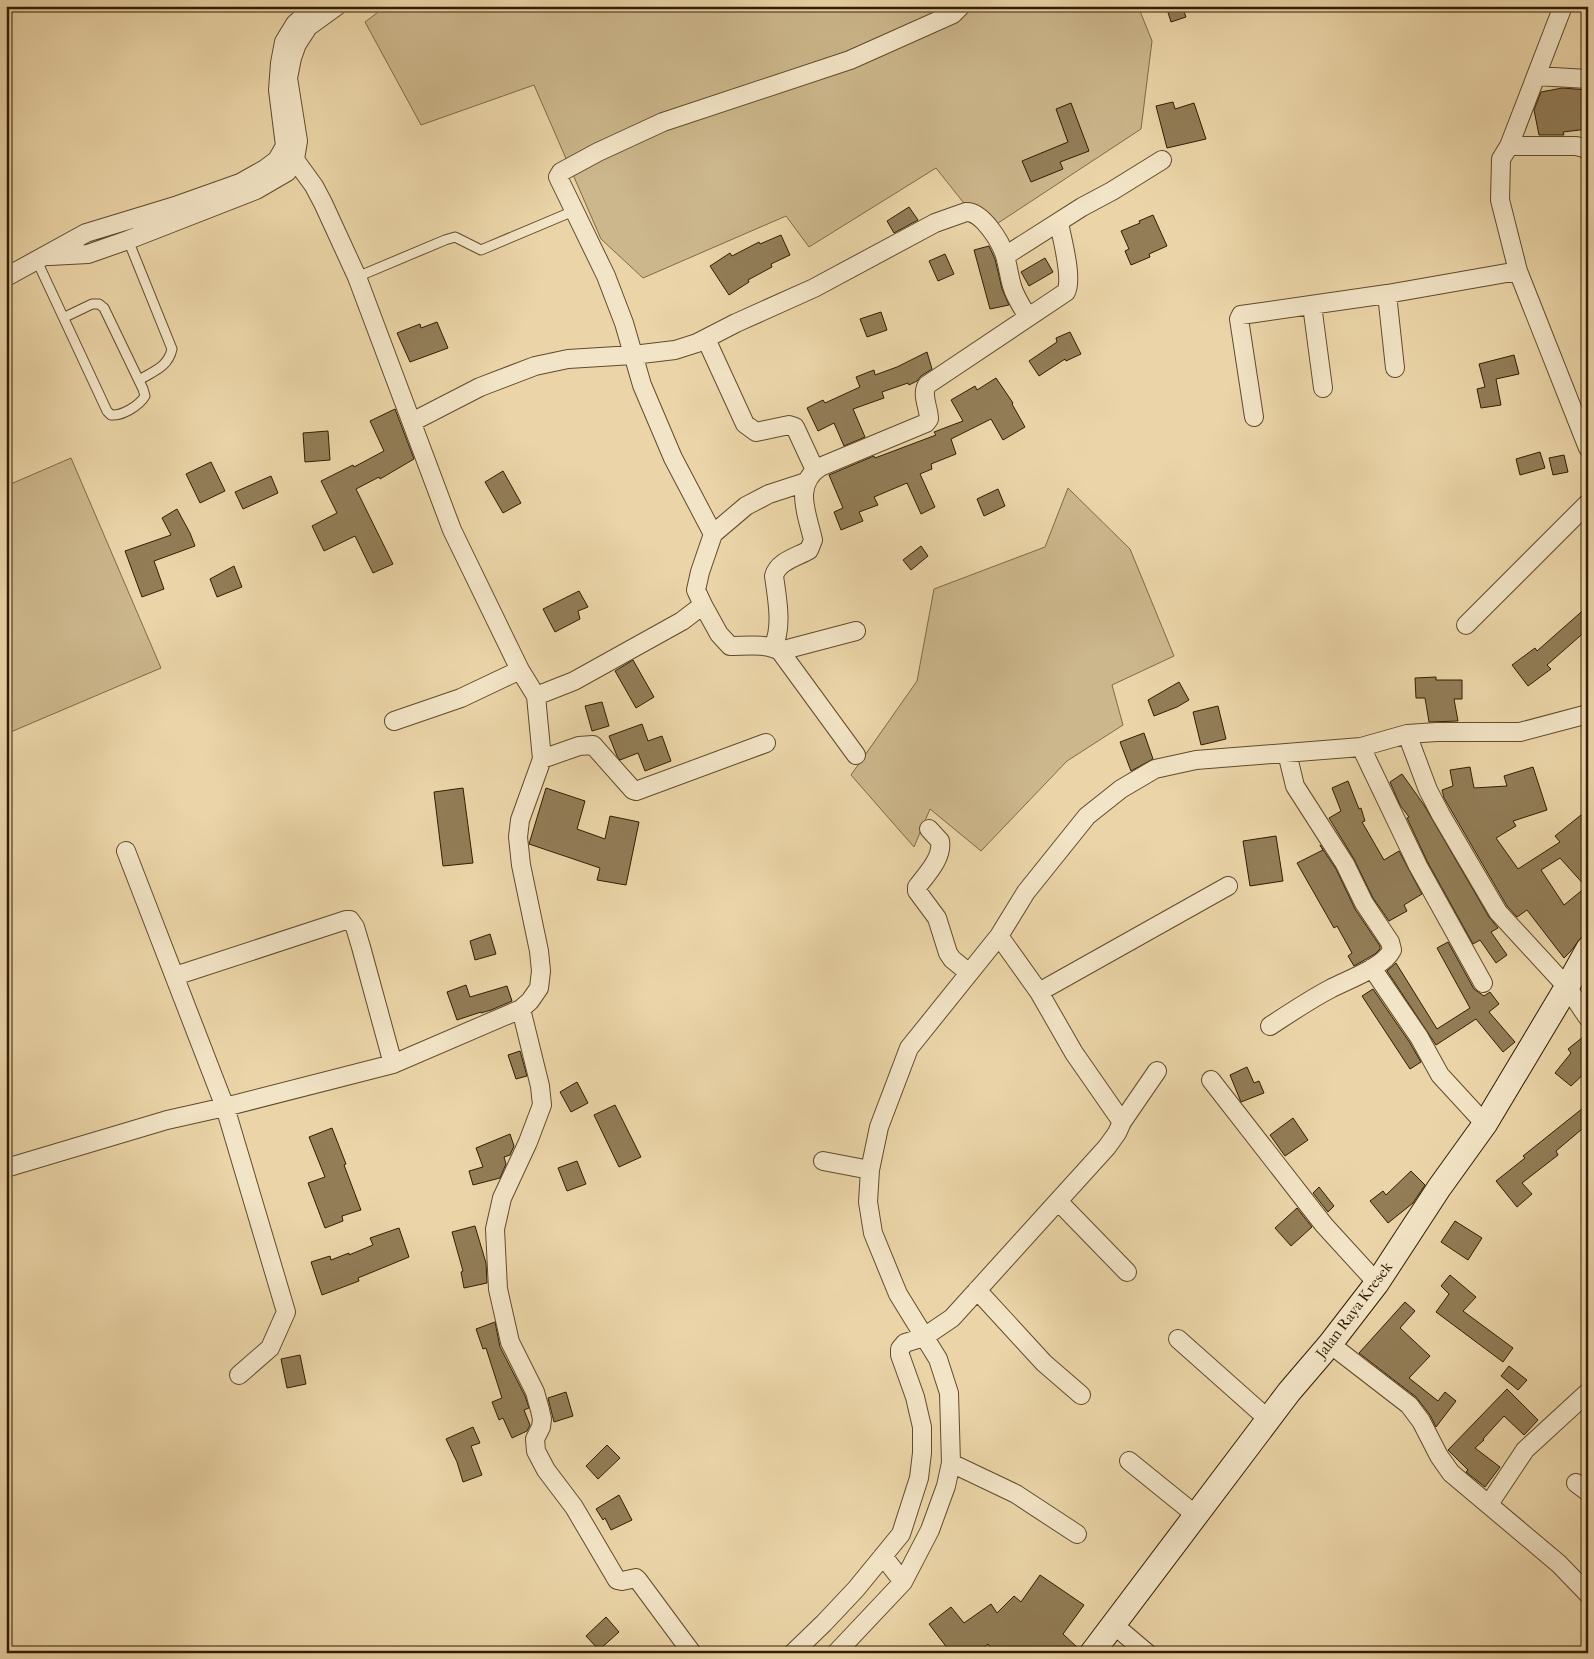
<svg xmlns="http://www.w3.org/2000/svg" width="1594" height="1659" font-family="'IM FELL French Canon',serif">
<style>
.green{fill:#ccb68b;stroke:#7f6a46}
.building{fill:#927d57;stroke:#321d00;fill-rule:evenodd}
.lines{fill:none;stroke-linecap:round;stroke-linejoin:round}
.lane-casing{stroke:#604b2a;stroke-width:11}
.street-casing{stroke:#604b2a;stroke-width:20}
.secondary-casing{stroke:#321d00;stroke-width:26}
.lane{stroke:#f2e4c6;stroke-width:9}
.street{stroke:#f2e4c6;stroke-width:18}
.secondary{stroke:#f2e4c6;stroke-width:24}
.labels{text-anchor:middle;dominant-baseline:central;stroke-width:4.5;stroke-linejoin:round;paint-order:stroke}
.street-label{font-size:15px;fill:#321d00;stroke:#f2e4c6}
</style>
<rect width="100%" height="100%" fill="#ebd5a8"/>
<filter id="stains"><feTurbulence type="fractalNoise" baseFrequency=".004" numOctaves="4"/><feColorMatrix values="0 0 0 0 .2 0 0 0 0 .09 0 0 0 0 .02 0 0 0 .5 -.17"/></filter>
<radialGradient id="worn" r=".72"><stop offset=".6" stop-color="#630" stop-opacity="0"/><stop offset="1" stop-color="#630" stop-opacity=".3"/></radialGradient>
<path class="green" d="M386,6H1138L1152,41L1141,129L986,231L936,168L809,247L786,216L643,278L601,239L534,85L421,125L365,22Z
M71,458L161,668L6,734V486Z
M1068,488L1130,549L1174,656L1112,685L1123,725L1067,761L981,851L930,809L914,847L851,775L917,681L934,589L1045,547Z"/>
<path class="building" d="M1166,6H1182L1186,17L1171,22Z
M1562,88L1588,90V129L1563,132L1564,135H1539L1534,110L1541,92Z
M1173,102L1175,109L1194,103L1206,139L1167,148L1156,106Z
M1071,103L1089,151L1060,162L1063,169L1031,182L1022,161L1068,142L1056,109Z
M909,207L918,220L894,233L887,221Z
M1153,215L1167,246L1149,254L1150,257L1131,265L1125,251L1129,249L1121,231L1140,223L1139,221Z
M781,235L790,255L771,264L772,267L748,280L749,282L729,295L710,266L730,253L732,256L759,242L760,244Z
M989,246L995,259L1002,289L1009,305L990,309L974,250Z
M945,254L954,274L938,281L929,261Z
M1045,258L1053,272L1029,286L1021,272Z
M881,312L887,330L867,337L860,319Z
M437,322L448,348L410,362L397,333L420,324L421,328Z
M1070,332L1081,354L1066,361L1065,359L1039,376L1029,361L1057,342L1056,338Z
M927,352L932,369L921,376L917,381L909,385L908,383L882,392L884,398L853,409L865,437L844,446L834,423L818,431L807,408L823,400L825,403L860,387L856,377L874,370L875,375L897,367Z
M1514,355L1519,374L1496,379L1501,405L1481,408L1477,389L1485,387L1479,364Z
M996,378L1013,403L1012,404L1025,427L1003,440L991,419L951,439L956,454L931,464L932,469L920,474L935,507L921,514L907,483L874,497L878,505L859,512L863,521L841,530L834,512L843,508L829,475L874,456L875,458L936,435L934,432L963,421L951,400L975,386L977,390Z
M395,409L414,459L380,479L379,477L356,489L393,564L373,573L355,536L324,551L312,526L337,513L321,481L353,465L354,467L384,451L370,421Z
M328,431L330,460L305,462L303,433Z
M1540,452L1545,468L1520,475L1516,459Z
M1564,455L1568,472L1553,475L1549,458Z
M211,462L225,491L200,503L186,474Z
M503,471L521,503L503,513L485,482Z
M271,476L278,493L243,509L235,492Z
M998,489L1005,506L984,516L977,499Z
M177,509L190,533L195,546L154,561L164,589L142,597L125,551L171,535L162,518Z
M921,546L928,556L911,570L903,560Z
M234,566L242,587L217,597L210,579Z
M579,591L588,607L578,611L580,619L555,632L543,609Z
M1588,606V629L1547,665L1551,669L1528,686L1512,665L1535,648L1537,651Z
M633,660L654,697L636,708L615,671Z
M1436,677V680H1462V699H1454L1458,721L1429,722L1425,698H1416L1415,678Z
M1179,682L1189,700L1177,707L1154,716L1148,700Z
M602,702L609,726L592,731L585,706Z
M1218,706L1226,739L1201,745L1193,712Z
M642,724L648,741L662,736L671,761L645,771L638,753L620,760L617,756L609,736Z
M1144,733L1153,759L1131,771L1120,742Z
M1470,767L1474,788L1507,786L1504,776L1533,767L1547,810L1513,821L1516,826L1496,838L1518,869L1560,842L1555,836L1581,815L1588,822V935L1581,938L1570,952L1564,958L1527,910L1517,917L1507,906L1444,798L1442,790L1453,786L1450,770ZM1560,858L1586,887L1564,905L1541,870Z
M1402,774L1424,805L1489,917L1498,928L1491,932L1507,955L1496,963L1480,940L1473,944L1427,861L1407,818L1409,817L1400,805L1390,782Z
M1348,781L1359,809L1361,808L1365,821L1362,822L1384,860L1399,851L1422,894L1404,905L1407,911L1389,921L1373,898L1354,859L1329,818L1341,811L1332,788Z
M463,788L473,863L443,866L434,792Z
M546,788L585,801L577,829L605,839L610,816L639,822L626,885L597,880L600,868L529,844Z
M1276,836L1283,881L1250,886L1243,841Z
M1320,845L1336,869L1355,909L1380,946V949L1375,954L1354,966L1348,956L1352,953L1337,926L1334,928L1297,863L1323,850Z
M490,934L496,954L475,960L470,941Z
M1448,942L1474,989L1484,996L1490,992L1499,1004L1489,1012L1515,1042L1503,1052L1476,1019L1436,1045L1387,971L1396,963L1437,1029L1470,1008L1437,948Z
M466,985L470,997L507,986L512,1001L491,1010L481,1013V1012L457,1020L447,992Z
M1373,989L1410,1043L1421,1062L1410,1069L1362,996Z
M1588,1033V1070L1571,1086L1555,1073L1571,1053L1568,1049Z
M520,1051L527,1076L516,1079L508,1055Z
M1247,1067L1254,1083L1259,1081L1264,1093L1241,1102L1230,1075Z
M577,1082L588,1103L571,1112L560,1092Z
M1588,1104V1124L1556,1151L1558,1155L1522,1183L1532,1194L1517,1207L1496,1181L1525,1158L1523,1156Z
M615,1105L641,1157L619,1167L594,1115Z
M1293,1118L1308,1140L1285,1156L1270,1135Z
M332,1128L346,1164L344,1165L361,1210L342,1216L343,1221L325,1228L308,1183L325,1177L309,1137Z
M510,1134L514,1146L510,1155L504,1157L506,1164L500,1178L473,1185L469,1171L483,1167L476,1148Z
M577,1161L586,1184L567,1191L558,1168Z
M1411,1171L1425,1185L1413,1203L1388,1223L1370,1201L1383,1191L1386,1195Z
M1319,1187L1334,1206L1328,1212L1313,1193Z
M1297,1208L1312,1227L1291,1246L1275,1228Z
M1455,1221L1482,1238L1468,1260L1441,1242Z
M475,1226L486,1263L487,1283L464,1288L461,1272L463,1271L452,1232Z
M399,1228L409,1257L358,1278L359,1281L322,1295L311,1262L330,1256L331,1260L349,1253V1255L373,1245L370,1238Z
M1450,1275L1476,1297L1463,1311L1513,1348L1503,1362L1436,1312L1449,1294L1441,1286Z
M1405,1302L1415,1311L1400,1328L1430,1356L1409,1378L1438,1401L1445,1392L1456,1401L1436,1427L1430,1415L1416,1397L1359,1353Z
M495,1322L500,1347L525,1396L529,1408L524,1410L530,1425L527,1431L512,1438L503,1418L499,1420L492,1402L502,1398L486,1348L483,1349L476,1329Z
M300,1355L306,1384L287,1388L281,1359Z
M1509,1366L1527,1380L1518,1390L1501,1376Z
M1507,1389L1538,1420L1524,1435L1504,1416L1483,1439L1484,1440L1475,1448L1500,1467L1485,1487L1466,1472L1468,1470L1448,1450Z
M566,1392L573,1416L554,1422L548,1398Z
M473,1427L480,1443L471,1446L482,1475L463,1482L457,1462L446,1439Z
M607,1445L620,1458L598,1479L586,1466Z
M619,1495L632,1520L611,1530L605,1518L603,1520L596,1509Z
M1040,1575L1084,1605L1063,1634L1079,1649L1078,1653H994L988,1644L977,1653H951L929,1624L951,1607L964,1623L991,1604L997,1613L1014,1596L1021,1602Z
M606,1617L619,1632L599,1650L586,1636Z"/>
<g class="lines">
<defs>
<path id="lane" d="M128,240L172,349C168,367 154,371 139,380
M37,261L107,411L111,415C122,416 139,406 145,396L143,389L104,308L99,304H92L65,317
M357,277L445,240L455,237L481,250L576,210"/>
<path id="street" d="M1563,6L1509,146L1501,159L1500,200L1518,271L1588,448
M1536,76L1588,79
M1509,146H1576L1588,149
M50,256L88,254L128,240L256,190L287,172L295,159L298,141L288,78L292,58L297,44L308,27L337,6
M1005,256L1082,207L1112,191L1162,160
M6,277L86,233L178,205L240,183L265,169L277,160L285,146L278,90L280,63L284,42L295,24L315,6
M1387,294L1395,368
M1312,305L1323,388
M706,339L745,424L756,432L789,425L795,427L815,470
M1254,417L1239,319L1241,315L1387,294L1518,271
M412,422L480,387L535,366L568,359L633,355L675,350L697,343L736,323L814,288L935,223L966,212C982,211 1001,242 1005,256C1008,266 1009,276 1012,286C1015,297 1022,307 1028,317
M713,534L746,506L769,494L806,482
M703,605L719,634L730,646C746,646 766,643 780,651L856,755
M1466,625L1588,503
M773,647C783,627 777,598 774,576C778,561 797,557 809,550L813,540C807,513 793,485 820,467L926,423L929,419C929,408 921,395 927,385L1066,292C1073,278 1062,239 1059,223
M780,651L856,631
M536,696L574,681L682,621L703,605L696,590L700,572L713,534L673,458L642,385L624,323L606,276L558,177L561,172L598,152L663,122L850,60L953,14L961,6
M394,721L461,698L520,670
M1407,734L1428,790L1441,815L1498,912L1567,987L1588,1018
M1361,747L1418,866L1483,983
M542,759L579,746L593,745L633,790L636,791L766,743
M929,829L940,841C943,858 926,875 917,887V891L937,918L948,953L952,959L969,973
M126,851L225,1107L286,1312L270,1348L239,1375
M999,936L1039,992L1228,886
M1372,968L1419,1037L1440,1075L1485,1124
M175,976L346,920H350L355,927L361,947L393,1064
M521,1009L540,1086L542,1105L528,1142L502,1198L495,1229L498,1289L510,1342L535,1392L540,1410L542,1419L541,1427L535,1439L536,1451L546,1470L574,1507L617,1580L622,1581L636,1578L638,1580L692,1653
M1270,1026C1290,1013 1309,1000 1330,989C1347,980 1384,967 1392,950L1390,942L1364,903L1345,864L1295,786L1287,753
M1211,1080L1324,1225L1377,1283
M1122,1122L1157,1071
M823,1161L870,1170
M6,1168L167,1120L225,1107L393,1064L521,1009L530,1001L539,988L541,971L539,951L521,865L518,837L520,820L542,759L536,696L520,670L452,530L357,277L323,203L314,186L285,146
M1058,1201L1127,1272
M977,1290L1044,1363L1081,1395
M1178,1339L1268,1419
M1330,1344L1409,1405L1421,1421L1439,1456L1451,1473L1559,1564L1588,1594
M1129,1461L1197,1516
M951,1463L1016,1494L1077,1534
M1576,1483L1588,1492
M1489,1504L1525,1450L1588,1392
M883,1556L903,1582
M1114,1625L1147,1653
M793,1653L824,1623L856,1589L901,1534L919,1478L922,1453V1427L915,1397L900,1355V1349L905,1343L924,1337L952,1318L1107,1147L1117,1133L1122,1122L1074,1053L1039,992
M836,1653L903,1582L930,1530L946,1486L951,1463L949,1393L938,1359L898,1294L873,1233L868,1202L870,1170L879,1127L909,1048L999,936L1026,892L1087,816L1121,789L1155,769L1196,760L1361,747L1407,734L1437,732H1520L1588,714"/>
<path id="secondary" d="M1092,1653L1289,1392L1330,1344L1377,1283L1439,1188L1485,1124L1567,987L1588,949"/>
</defs>
<use href="#lane" class="lane-casing"/>
<use href="#street" class="street-casing"/>
<use href="#secondary" class="secondary-casing"/>
<use href="#lane" class="lane"/>
<use href="#street" class="street"/>
<use href="#secondary" class="secondary"/>
</g>
<g class="labels">
<g class="street-label">
<text transform="translate(1354 1310) rotate(-53)">Jalan Raya Kresek</text>
</g>
</g>
<rect width="1594" height="1659" fill="none" stroke="#ebd5a8" stroke-width="25"/>
<rect x="8" y="8" width="1579" height="1644" fill="none" stroke="#321d00" stroke-width="2.5"/>
<rect x="12" y="12" width="1569" height="1634" fill="none" stroke="#321d00"/>
<rect width="100%" height="100%" filter="url(#stains)"/>
<rect width="100%" height="100%" fill="url(#worn)"/>
</svg>
